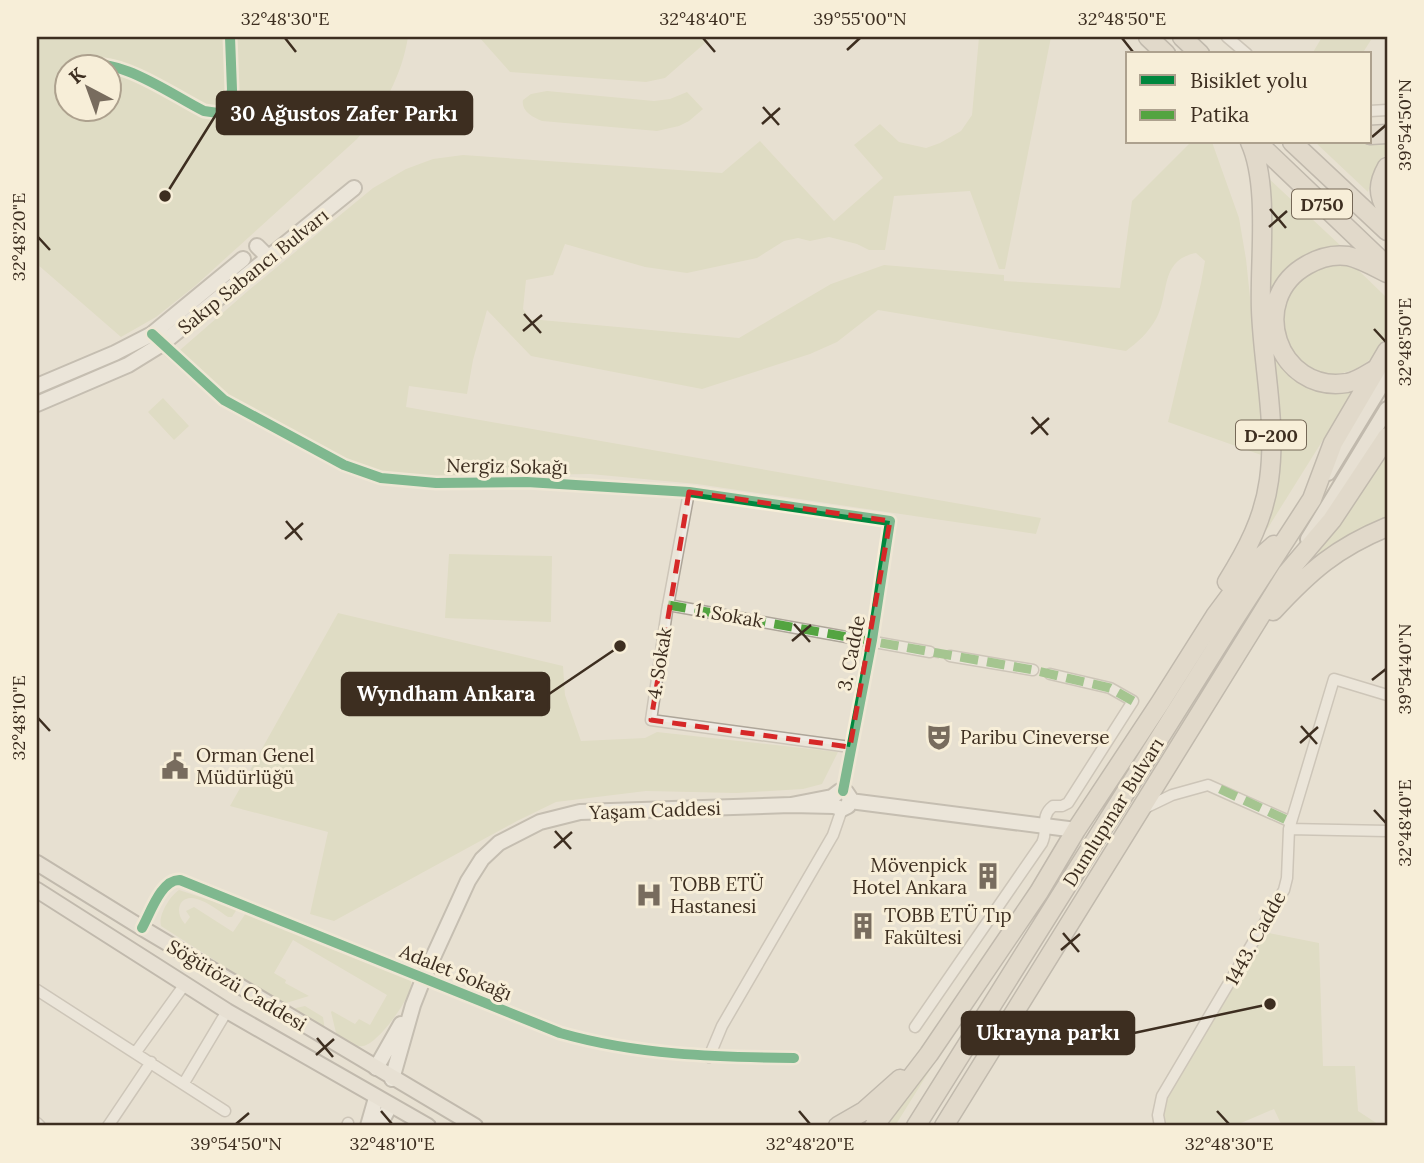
<svg xmlns="http://www.w3.org/2000/svg" width="1424" height="1163" font-family="Lora,serif">
<style>
.green{fill:#d6d7b3;fill-rule:evenodd}
.lines{fill:none;stroke-linecap:round;stroke-linejoin:round}
.street-tunnel{stroke:#c5bcae;stroke-width:10;stroke-dasharray:10 5;stroke-linecap:butt}
.street-casing{stroke:#ada599;stroke-width:13}
.secondary-casing{stroke:#9c958a;stroke-width:18}
.primary-casing{stroke:#928b80;stroke-width:18}
.highway-casing{stroke:#928b80;stroke-width:21}
.street{stroke:#efebe3;stroke-width:10}
.secondary{stroke:#efebe3;stroke-width:14}
.primary{stroke:#e6e1d4;stroke-width:14}
.highway{stroke:#dad1c2;stroke-width:18}
.quiet{stroke:#54a441;stroke-width:9;stroke-dasharray:18 9;stroke-linecap:butt}
.cycleway-casing{stroke:#f7eed8;stroke-width:15}
.cycleway{stroke:#00873e;stroke-width:10}
.marked{fill:none;stroke:#d62828;stroke-width:5;stroke-dasharray:14 9;stroke-linejoin:round}
.ticks{fill:none;stroke:#3d2e20;stroke-width:2.5}
.labels{text-anchor:middle;dominant-baseline:central;stroke-width:6;stroke-linejoin:round;paint-order:stroke}
.shield{fill:#f7eed8;stroke:#756857;stroke-width:2}
.shield-label{font-size:18px;font-weight:bold;fill:#3d2e20}
.street-label{font-size:19px;fill:#3d2e20;stroke:#f7eed8}
.poi-label{font-size:19px;fill:#3d2e20;stroke:#f7eed8;text-anchor:start}
.leader{fill:none;stroke:#3d2e20;stroke-width:2.5}
.callout-dot{fill:#3d2e20;stroke:#f7eed8;stroke-width:2.5}
.callout{fill:#3d2e20;stroke:#3d2e20;stroke-width:2.5}
.callout-label{font-size:21px;text-anchor:middle;font-weight:bold;fill:#fff}
.neatline{fill:none;stroke:#3d2e20;stroke-width:2.5}
.ticks-label{font-size:18px;text-anchor:middle;fill:#3d2e20}
</style>
<rect width="100%" height="100%" fill="#e7e0d1"/>
<path class="green" d="M37,37H408C402,75 383,110 357,139L195,286L156,317L121,337L37,264ZM66,66H108V108H66Z
M479,37H712L665,78L646,82L510,72Z
M979,37H1051L1005,269H999L970,191L894,196L885,250H869L857,244L829,237L810,241L798,238L784,241L757,258L687,273L645,267L565,244L553,275L526,280L523,309L530,319L739,338L831,284L884,265L1004,275V281L1120,288L1132,201L1191,142H1212L1239,218L1246,259L1262,413L1264,456L1168,422L1201,283L1205,261L1196,253C1159,260 1170,294 1156,319C1149,332 1137,343 1126,351L878,310L837,342L810,354L702,389L531,356L487,310L473,360L467,394L409,386L406,407L1041,518L1036,534L697,484L590,474L431,477L391,475L373,471L289,432L227,398L180,350L249,290L373,188L406,169L433,159L463,155L722,173L760,141L834,221L883,178L854,145L880,124L899,142L926,148L940,143L961,131L972,115Z
M1322,37H1366L1371,40L1362,54H1312Z
M547,91L654,101L670,99L687,92L703,109L689,121L679,126L657,131L542,121C532,117 521,111 523,100L531,94Z
M1315,142H1387V153C1376,163 1372,177 1368,192Z
M1267,177L1341,246C1303,250 1284,261 1269,297Z
M1334,264L1354,266L1387,298C1387,309 1390,325 1387,335C1375,368 1332,387 1303,364C1290,354 1286,342 1284,327C1280,289 1299,273 1334,264Z
M1272,354C1304,388 1306,388 1353,392L1266,531L1276,485L1281,428Z
M163,398L189,426L174,440L148,412Z
M1386,452L1387,520L1346,538L1317,555Z
M449,554L552,556L551,622L445,618Z
M338,613L563,666L565,695L581,741L645,738L657,732L838,752L822,784L803,789L737,793L646,791L556,802L517,821L334,921L310,914L328,832L230,806Z
M179,890L237,909L232,917H228C219,911 208,902 197,899C180,894 173,911 185,924L190,917L186,911L194,907L233,932L246,913L405,971C410,975 412,980 411,986C409,1000 378,1044 363,1046C354,1048 345,1041 337,1037L331,1012L332,1011L355,1024L359,1019L370,1025L387,995L293,940L274,973L286,980L285,983L309,996L283,1004L161,926C158,915 170,896 179,890Z
M1264,932L1319,943L1323,1066H1355L1358,1111L1381,1126H1282L1274,1109L1234,1126H1165L1162,1112L1167,1095Z
M305,1006L323,1017L325,1030L291,1009Z
M943,1049L895,1126H878Z"/>
<g class="lines">
<path class="street-tunnel" d="M930,652L950,656"/>
<defs>
<path id="street" d="M1227,37L1247,54
M1370,111L1387,110
M159,342L224,400L344,465L381,478L436,483L527,482L689,492L890,521L872,640L843,791
M689,492L667,611L651,720L850,747
M668,605L930,652
M950,656L1033,670
M1143,809L1172,795L1208,785L1291,822
M1289,829L1387,831
M142,928C150,914 161,879 180,880L560,1033C637,1055 714,1057 794,1058
M37,990L225,1111
M915,1027L1042,843C1049,829 1039,817 1053,806H1062L1068,803L1133,701L1110,688L1050,674
M136,1052L185,984
M709,1057L722,1026L833,835L842,809
M184,1083L227,1011
M37,1123L40,1126
M108,1126L151,1062
M347,1126L348,1123
M1160,1126L1158,1115L1162,1096L1284,890L1287,878L1289,829L1334,679L1387,695"/>
<path id="secondary" d="M257,246L269,258
M37,386L115,353L152,334L243,259
M37,404L128,365L162,344L354,188
M850,801L1076,830
M376,1068L401,1024
M392,1079L413,1005L424,977L468,881L482,859L499,843L540,822L580,812L791,805L834,806L842,809L848,806L850,798L846,792L840,791L832,797L791,805
M368,1126L376,1098
M379,1126L390,1106"/>
<path id="primary" d="M1328,473L1387,376
M1308,539L1387,409
M37,863L142,928L475,1126
M37,890L227,1011L428,1126"/>
<path id="highway" d="M1148,37L1166,54
M1182,37L1200,54
M1370,135L1387,134
M1257,142L1387,266
M1292,142L1387,231
M1387,167C1378,183 1377,194 1387,210
M1376,369C1367,374 1358,381 1347,383C1277,394 1246,299 1307,265C1319,258 1334,254 1348,256C1361,259 1375,267 1387,273
M1227,582C1247,550 1264,518 1269,480C1277,422 1263,367 1261,310C1259,262 1270,186 1250,142
M1273,611C1310,571 1336,548 1387,527
M838,1126L864,1111L900,1079
M874,1126L929,1054L1039,892L1076,830L1160,703L1215,616L1256,561L1274,545
M916,1126L1233,621L1312,499L1333,443L1387,351
M944,1126L1287,573L1332,520L1387,437"/>
</defs>
<use href="#street" class="street-casing"/>
<use href="#secondary" class="secondary-casing"/>
<use href="#primary" class="primary-casing"/>
<use href="#highway" class="highway-casing"/>
<use href="#street" class="street"/>
<use href="#secondary" class="secondary"/>
<use href="#primary" class="primary"/>
<use href="#highway" class="highway"/>
<path class="quiet" d="M668,605L1033,670L1110,688L1133,701
M1220,789L1291,822"/>
<defs>
<path id="cycleway" d="M77,66C119,55 168,93 204,111L218,113L227,108L232,90L230,37
M152,334L224,400L344,465L381,478L436,483L527,482L689,492L890,521L872,640L843,791
M142,928C150,914 161,879 180,880L560,1033C637,1055 714,1057 794,1058"/>
</defs>
<use href="#cycleway" class="cycleway-casing"/>
<use href="#cycleway" class="cycleway"/>
</g>
<path d="M0 0H1424V1163H0ZM689,492L890,521L850,747L651,720Z" fill="#e7e0d1" fill-opacity=".55" fill-rule="evenodd"/>
<path class="marked" d="M689,492L890,521L850,747L651,720Z"/>
<path class="ticks" d="M285,38L296,52M703,38L715,52M1122,38L1133,52M847,50L860,38M763,107L779,125M762,124L780,108M1372,137L1386,125M1270,209L1286,228M1269,227L1287,211M38,237L50,250M524,314L541,333M1374,329L1386,342M523,331L542,315M1032,417L1048,435M1031,434L1049,418M286,521L302,540M285,539L303,523M794,624L810,642M792,641L811,625M1372,680L1386,669M38,718L50,731M1301,726L1317,744M1300,743L1318,727M1374,810L1386,823M555,831L571,849M554,848L572,832M1063,933L1079,952M1061,950L1080,934M317,1038L333,1057M316,1055L334,1039M381,1111L392,1124M799,1111L810,1124M1217,1111L1229,1124M236,1124L249,1113"/>
<defs>
<symbol id="theatre-bare" viewBox="-9 -9 18 18"><path d="M-5-5.5Q0-4 5-5.5V0Q5 5 0 6Q-5 5-5 0ZM-3.3-2.5H-1v1.5H-3.3ZM1-2.5H3.3v1.5H1ZM-2.8 1Q0 5.5 2.8 1Z" fill="#786c5e" stroke="#f7eed8" stroke-width="2.5" paint-order="stroke"/></symbol>
<symbol id="civic-bare" viewBox="-9 -9 18 18"><path d="M-.6-6.5H3V-4.5H.6V-3L4-1V1h2V6H-6V1h2V-1L-.6-3ZM-1.2 2.5V6h2.4V2.5Z" fill="#786c5e" stroke="#f7eed8" stroke-width="2.5" paint-order="stroke"/></symbol>
<symbol id="building-bare" viewBox="-9 -9 18 18"><path d="M-4-6H4V6H1V3H-1V6H-4ZM-2.5-4.3h1.7v1.8h-1.7ZM.8-4.3h1.7v1.8H.8ZM-2.5-1h1.7V.8h-1.7ZM.8-1h1.7V.8H.8Z" fill="#786c5e" stroke="#f7eed8" stroke-width="2.5" paint-order="stroke"/></symbol>
<symbol id="hospital-bare" viewBox="-9 -9 18 18"><path d="M-5-5h3v3.5h4V-5h3V5h-3V1.5h-4V5h-3Z" fill="#786c5e" stroke="#f7eed8" stroke-width="2.5" paint-order="stroke"/></symbol>
</defs>
<g fill-rule="evenodd">
<use href="#theatre-bare" x="920" y="718" width="38" height="38"/>
<use href="#civic-bare" x="156" y="747" width="38" height="38"/>
<use href="#building-bare" x="969" y="857" width="38" height="38"/>
<use href="#hospital-bare" x="630" y="876" width="38" height="38"/>
<use href="#building-bare" x="844" y="907" width="38" height="38"/>
</g>
<g class="labels">
<g class="shield">
<rect x="1292" y="189.5" width="60" height="29" rx="5"/>
<rect x="1236" y="420.5" width="70" height="29" rx="5"/>
</g>
<g class="shield-label">
<text x="1322" y="204">D750</text>
<text x="1271" y="435">D-200</text>
</g>
<g class="street-label">
<text transform="translate(253 271) rotate(-39)">Sakıp Sabancı Bulvarı</text>
<text transform="translate(507 466) rotate(1)">Nergiz Sokağı</text>
<text transform="translate(729 615) rotate(10)">1. Sokak</text>
<text transform="translate(851 653) rotate(-79)">3. Cadde</text>
<text transform="translate(659 663) rotate(-81)">4. Sokak</text>
<text transform="translate(655 810) rotate(-2)">Yaşam Caddesi</text>
<text transform="translate(1113 812) rotate(-58)">Dumlupınar Bulvarı</text>
<text transform="translate(1255 938) rotate(-61)">1443. Cadde</text>
<text transform="translate(456 972) rotate(22)">Adalet Sokağı</text>
<text transform="translate(237 985) rotate(31)">Söğütözü Caddesi</text>
</g>
<g class="poi-label">
<text x="960" y="737">Paribu Cineverse</text>
<text x="196" y="755">Orman Genel<tspan x="196" dy="22">Müdürlüğü</tspan></text>
<text x="967" y="865" text-anchor="end">Mövenpick<tspan x="967" dy="22">Hotel Ankara</tspan></text>
<text x="670" y="884">TOBB ETÜ<tspan x="670" dy="22">Hastanesi</tspan></text>
<text x="884" y="915">TOBB ETÜ Tıp<tspan x="884" dy="22">Fakültesi</tspan></text>
</g>
</g>
<path class="leader" d="M165 196L217 113M620 646L549 694M1270 1004L1134 1033"/>
<g class="callout-dot">
<circle cx="165" cy="196" r="7"/>
<circle cx="620" cy="646" r="7"/>
<circle cx="1270" cy="1004" r="7"/>
</g>
<g class="callout">
<rect x="217" y="92" width="255" height="42" rx="7"/>
<rect x="342" y="673" width="207" height="42" rx="7"/>
<rect x="962" y="1012" width="172" height="42" rx="7"/>
</g>
<g class="callout-label">
<text x="344" y="121">30 Ağustos Zafer Parkı</text>
<text x="446" y="701">Wyndham Ankara</text>
<text x="1048" y="1040">Ukrayna parkı</text>
</g>
<rect width="1424" height="1163" fill="none" stroke="#f7eed8" stroke-width="77"/>
<rect x="1126" y="52" width="245" height="91" fill="#f7eed8" stroke="#ada18e" stroke-width="2"/>
<rect x="1140" y="75" width="35" height="10" fill="#00873e" stroke="#ada18e" stroke-width="2"/>
<text x="1190" y="88" font-size="21" fill="#3d2e20">Bisiklet yolu</text>
<rect x="1140" y="110" width="35" height="10" fill="#54a441" stroke="#ada18e" stroke-width="2"/>
<text x="1190" y="122" font-size="21" fill="#3d2e20">Patika</text>
<g transform="translate(88 88) rotate(319)"><circle r="33" fill="#f7eed8" stroke="#ada18e" stroke-width="2"/>
<path d="M0-5L12 26L0 18L-12 26Z" fill="#786c5e"/>
<text y="-10" font-size="19" font-weight="bold" text-anchor="middle" fill="#3d2e20">K</text>
</g>
<rect x="38" y="38" width="1348" height="1086" class="neatline"/>
<g class="ticks-label">
<text x="285" y="25">32°48'30"E</text>
<text x="703" y="25">32°48'40"E</text>
<text x="860" y="25">39°55'00"N</text>
<text x="1122" y="25">32°48'50"E</text>
<text transform="translate(1405 125) rotate(-90)" y="6">39°54'50"N</text>
<text transform="translate(19 237) rotate(-90)" y="6">32°48'20"E</text>
<text transform="translate(1405 342) rotate(-90)" y="6">32°48'50"E</text>
<text transform="translate(1405 669) rotate(-90)" y="6">39°54'40"N</text>
<text transform="translate(19 718) rotate(-90)" y="6">32°48'10"E</text>
<text transform="translate(1405 823) rotate(-90)" y="6">32°48'40"E</text>
<text x="236" y="1150">39°54'50"N</text>
<text x="392" y="1150">32°48'10"E</text>
<text x="810" y="1150">32°48'20"E</text>
<text x="1229" y="1150">32°48'30"E</text>
</g>
</svg>
